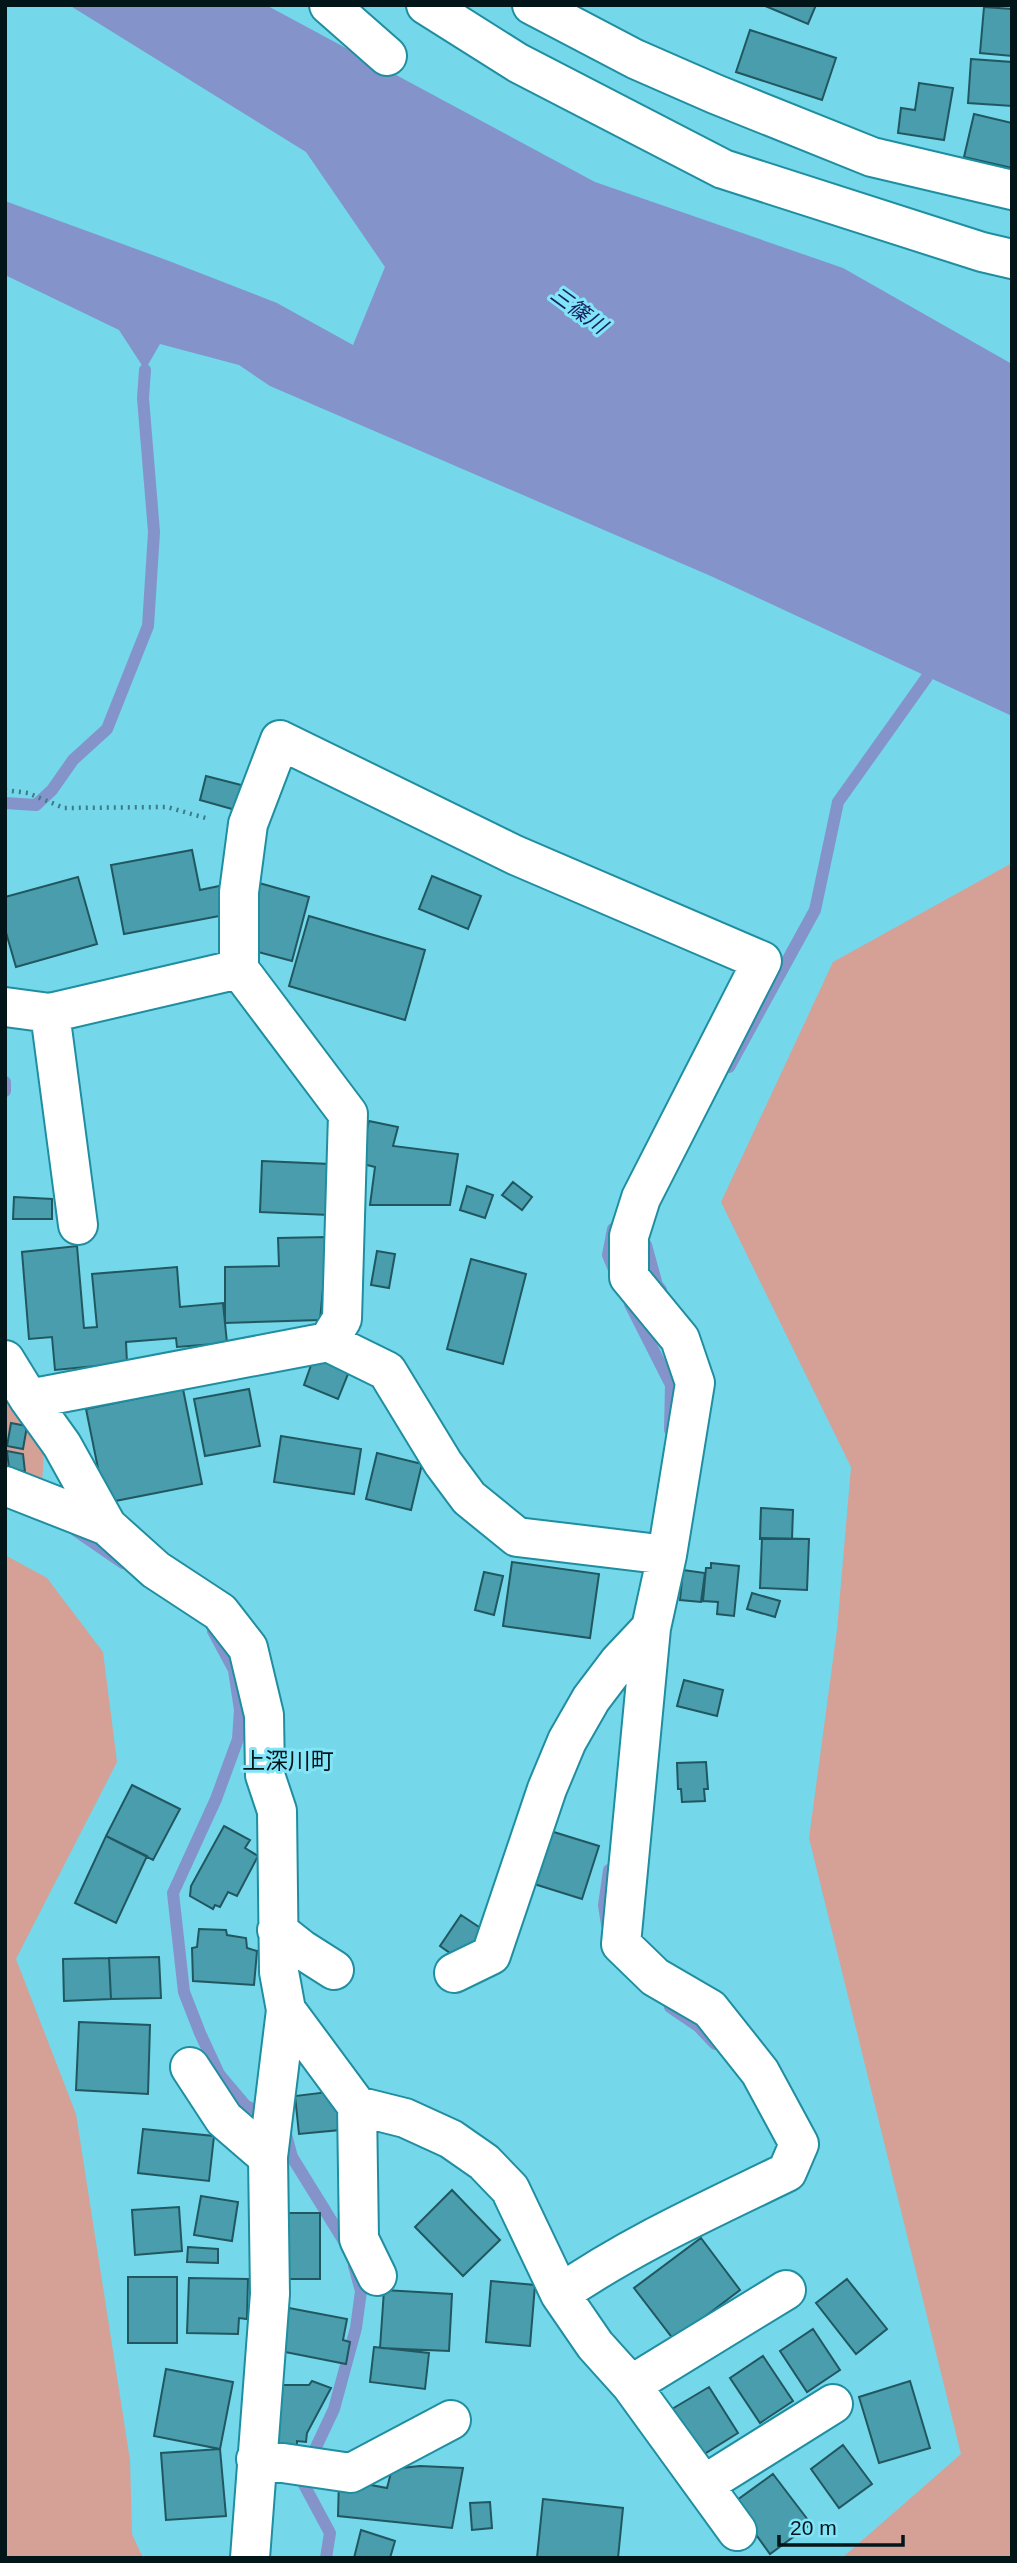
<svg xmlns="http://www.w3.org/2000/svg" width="1017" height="2563" font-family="Helvetica,'Noto Sans JP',sans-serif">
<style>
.green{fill:#d5a096}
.water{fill:#8494cb}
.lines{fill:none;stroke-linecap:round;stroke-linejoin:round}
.stream{stroke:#8494cb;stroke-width:12}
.building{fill:#499dac;stroke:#215760;stroke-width:2}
.minor-casing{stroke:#1f8ea0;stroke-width:42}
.path{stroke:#3d7b86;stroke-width:4.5;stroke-dasharray:2 5;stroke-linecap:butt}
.minor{stroke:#fff;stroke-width:38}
.labels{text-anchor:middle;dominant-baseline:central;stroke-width:6;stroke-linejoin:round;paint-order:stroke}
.water-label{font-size:21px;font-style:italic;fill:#182061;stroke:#82e4f7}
.quarter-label{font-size:23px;fill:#02161a;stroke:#82e4f7}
</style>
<rect width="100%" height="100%" fill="#74d7ea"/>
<path class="green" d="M1012,863V2558H842L961,2454L809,1838L837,1630L851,1467L721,1202L833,962Z
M5,1383L44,1450L42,1484L5,1474Z
M5,1555L47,1578L103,1652L117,1762L16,1959L76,2114L130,2460L132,2534L143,2558H5Z"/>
<path class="water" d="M69,5H266L595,182L843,268L1012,364V716L713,577L270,386L239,365L160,344L145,370L119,330L5,275V201L169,261L277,303L353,345L385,267L306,152Z"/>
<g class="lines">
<path class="stream" d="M5,803L36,805L52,790L73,760L107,729L148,626L154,532L143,398L145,370
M729,1067L815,910L838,802L927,677
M5,1082V1091
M613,1229L608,1255L615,1272
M646,1245L657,1285L661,1290
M630,1304L671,1385L670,1430
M75,1530L123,1563
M213,1631L234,1670L240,1710L238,1739L216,1799L173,1893L184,1992L200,2033L219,2074L246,2106L267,2115
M607,1925L604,1905L609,1870
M670,2007L698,2026L715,2044
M284,2127L292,2157L347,2246
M326,2558L330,2533L301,2479L334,2409L356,2328L361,2291L354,2266"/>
</g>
<path class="building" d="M763,5H816L808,24Z
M984,7L1012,9V56L980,53Z
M750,30L836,58L822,100L736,72Z
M971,59L1012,62V106L968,103Z
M919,83L953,88L944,140L898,133L901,108L915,110Z
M974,114L1012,123V168L964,157Z
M206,776L245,786L239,811L200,800Z
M192,850L200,890L224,885L230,914L124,934L111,865Z
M432,876L481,896L468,929L419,909Z
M78,877L97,944L16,967L5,929V897Z
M259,883L309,897L292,961L258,952Z
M309,916L425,950L405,1020L289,986Z
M369,1121L398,1127L393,1146L458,1154L450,1205H370L375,1167L359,1163Z
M262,1161L330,1164L329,1215L260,1212Z
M513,1182L532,1197L522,1210L502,1195Z
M467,1186L493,1195L485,1218L460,1210Z
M14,1197L52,1199V1219H13Z
M328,1237L320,1320L225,1323V1267L279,1266L278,1238Z
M77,1246L84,1328L97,1327L92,1274L177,1267L180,1307L223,1303L227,1343L177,1347L176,1338L126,1342L127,1363L55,1370L52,1337L29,1339L22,1252Z
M377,1251L395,1254L389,1288L371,1285Z
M471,1259L526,1274L503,1364L447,1349Z
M315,1354L350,1369L338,1399L304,1385Z
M183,1389L202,1484L105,1503L86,1409Z
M249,1389L260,1446L205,1456L194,1399Z
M11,1423L27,1426L23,1449L7,1446Z
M281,1436L361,1449L354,1494L274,1482Z
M7,1451L23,1454L25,1472L9,1468Z
M377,1453L422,1464L411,1510L366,1499Z
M761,1508L793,1510L792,1539H760Z
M762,1538L809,1539L807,1590L760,1588Z
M512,1562L599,1574L590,1638L503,1626Z
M711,1563L739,1566L734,1616L717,1614L718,1602L703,1601L706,1568H711Z
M683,1570L705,1573L701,1602L680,1600Z
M484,1572L503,1576L494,1615L475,1610Z
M752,1593L780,1601L775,1617L747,1609Z
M684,1680L723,1690L717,1716L677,1706Z
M706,1762L708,1789H704L705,1801L682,1802L681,1789H678L677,1763Z
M132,1785L180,1809L153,1860L106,1836Z
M531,1825L599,1846L582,1899L515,1878Z
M224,1826L250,1840L245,1848L258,1856L237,1896L228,1892L220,1907L215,1905L213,1909L190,1896L191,1886Z
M106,1836L147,1856L116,1923L75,1903Z
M461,1915L485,1931L464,1963L440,1946Z
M199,1929L226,1930L227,1935L246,1938L247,1948L257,1951L254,1985L193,1981L192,1948L197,1947Z
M159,1957L161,1998L111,1999L109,1958Z
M109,1958L111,1999L64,2001L63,1959Z
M79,2022L150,2025L148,2094L76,2090Z
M336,2091L340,2130L299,2134L295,2096Z
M143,2129L214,2136L209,2181L138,2173Z
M452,2190L500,2240L463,2276L415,2227Z
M201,2196L238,2202L232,2241L194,2235Z
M179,2207L182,2251L135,2255L132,2210Z
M282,2213H320V2279H282Z
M701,2238L740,2290L674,2340L634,2288Z
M188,2247L218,2249V2263L187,2262Z
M128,2277H177V2343H128Z
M189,2278L248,2279L247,2319L239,2318L238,2334L187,2333Z
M847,2279L887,2329L856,2354L816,2303Z
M491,2281L535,2285L530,2346L486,2342Z
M384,2290L452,2294L449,2351L380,2348Z
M289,2308L347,2319L343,2340L350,2342L346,2364L280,2351Z
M813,2329L840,2370L807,2392L780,2351Z
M374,2347L429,2353L425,2389L370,2382Z
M763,2356L793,2401L760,2423L730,2378Z
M166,2369L233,2382L220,2449L154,2436Z
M312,2381L331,2388L307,2433L306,2442L297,2441V2450L275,2447L277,2385H309Z
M910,2381L930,2448L879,2463L859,2397Z
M709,2387L738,2433L701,2456L672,2409Z
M843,2445L872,2484L839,2508L811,2469Z
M220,2449L226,2516L166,2520L161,2453Z
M420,2466L463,2468L452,2528L338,2516L339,2479L387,2488L392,2469Z
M773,2474L811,2524L770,2554L733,2503Z
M543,2499L623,2508L618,2558H537Z
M490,2502L492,2528L472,2530L470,2503Z
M361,2530L395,2541L390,2558H354Z"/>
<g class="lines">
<defs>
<path id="minor" d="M329,5L387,56
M426,5L518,63L723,169L982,252L1012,259
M532,5L635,59L715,94L872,157L1012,190
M5,1007L50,1013
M78,1225L50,1013L239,969
M328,1342L387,1371L443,1463L469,1498L517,1537L667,1555
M5,1360L29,1399L62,1445L107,1526L156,1570L220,1612L248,1648L264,1715L265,1775L277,1811L279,1972L286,2010L268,2157L270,2294L250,2558
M29,1399L328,1342L342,1319L348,1114L239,969V892L248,824L280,740L515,855L762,961L641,1198L629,1236V1277L680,1339L695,1383L667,1555L651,1628L621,1944L655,1977L710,2009L760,2072L799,2144L787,2172C709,2210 631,2245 560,2294
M5,1486L107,1526
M277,1930L301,1949L334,1970
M454,1973L491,1955L547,1789L567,1741L591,1699L619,1662L651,1628
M286,2010L357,2106L405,2118L451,2139L484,2162L510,2189L560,2294L595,2345L631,2385L737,2531
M190,2067L224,2119L268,2157
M357,2106L359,2239L377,2276
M631,2385L786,2290
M256,2459L351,2473L451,2420
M705,2484L833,2404"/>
</defs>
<use href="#minor" class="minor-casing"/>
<path class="path" d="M5,790L28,793L64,808L167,807L209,819"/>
<use href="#minor" class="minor"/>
</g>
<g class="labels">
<g class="water-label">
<text transform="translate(579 310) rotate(36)">三篠川</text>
</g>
<g class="quarter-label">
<text x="288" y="1761">上深川町</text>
</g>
</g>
<rect width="1017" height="2563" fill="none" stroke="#02161a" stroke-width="14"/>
<path d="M779 2535v10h124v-10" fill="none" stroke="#02161a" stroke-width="3.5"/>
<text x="790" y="2535" font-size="21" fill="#02161a" stroke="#82e4f7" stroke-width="5" paint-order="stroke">20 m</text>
</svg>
